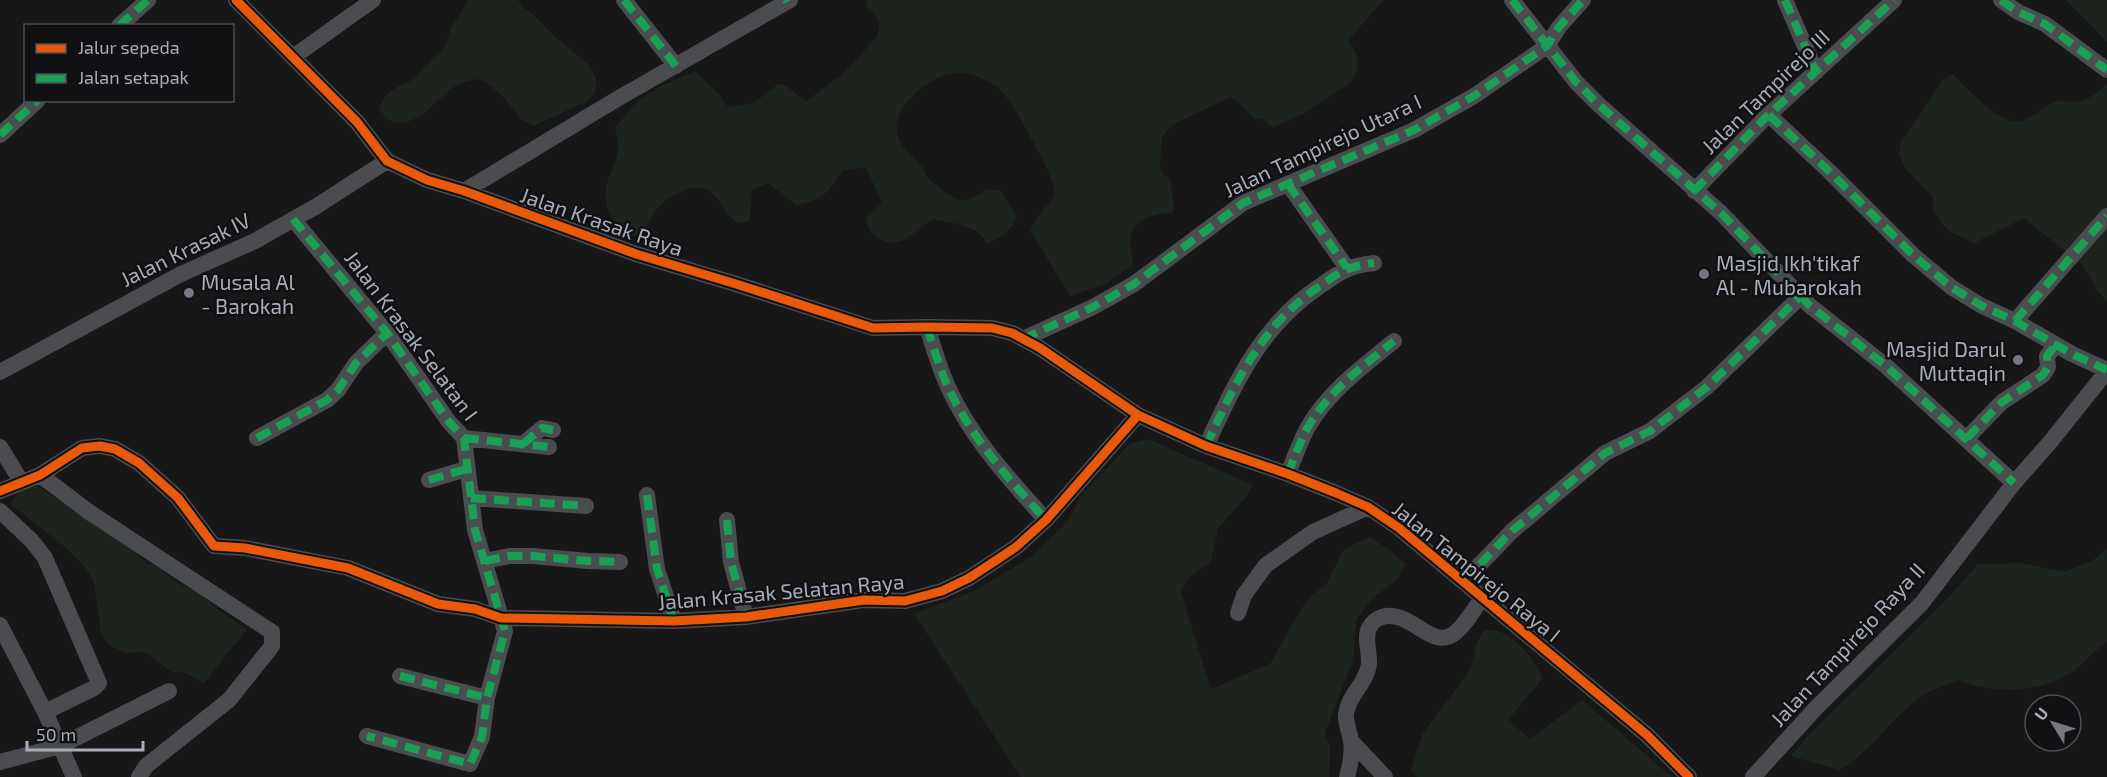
<svg xmlns="http://www.w3.org/2000/svg" width="2107" height="777" font-family="'Exo 2',sans-serif">
<style>
.green{fill:#1d241e}
.lines{fill:none;stroke-linecap:round;stroke-linejoin:round}
.minor{stroke:#4b4c50;stroke-width:16}
.quiet{stroke:#1a9f57;stroke-width:8;stroke-dasharray:15 8;stroke-linecap:butt}
.cycleway-casing{stroke:#111113;stroke-width:13}
.cycleway{stroke:#e8590c;stroke-width:9}
.poi-dot{fill:#757880;stroke:#111113;stroke-width:2}
.labels{text-anchor:middle;dominant-baseline:central;stroke-width:5;stroke-linejoin:round;paint-order:stroke}
.street-label{font-size:21px;fill:#a8adb8;stroke:#111113}
.poi-label{font-size:21px;fill:#a8adb8;stroke:#111113;text-anchor:start}
</style>
<rect width="100%" height="100%" fill="#171717"/>
<path class="green" d="M469,0H518L524,8L535,16L554,36L588,64L596,77V92L586,102L533,126L521,119L503,96L481,79C471,80 463,81 454,87C437,98 414,133 389,120C386,118 382,112 379,109L386,95L397,87L409,82L440,53L447,42L450,29Z
M866,0H1383L1348,41L1356,53L1358,68L1351,82L1305,113L1273,127L1262,119H1254L1238,102L1230,97L1178,122L1171,126L1162,137L1160,167L1163,174L1169,178L1171,185L1174,206L1172,213C1155,212 1132,220 1130,240C1130,248 1133,257 1133,265L1107,283L1070,296L1030,230C1036,216 1046,208 1055,196C1052,173 1039,153 1028,133C1021,119 1008,94 994,85C984,78 968,71 955,73C931,75 891,107 897,133C901,149 912,154 921,166C924,169 925,174 928,177C937,188 949,196 961,201L975,197L986,189L1001,191L1017,217C1012,232 1000,237 987,244C978,224 953,224 933,219C916,229 900,253 879,238C870,232 868,229 866,219L882,203L866,167L844,170C827,192 825,200 796,205L768,183L752,190L750,220C728,233 725,198 706,189C691,183 665,198 656,210C649,219 648,229 639,237C614,231 601,207 607,183C610,172 617,162 618,152C619,144 616,136 615,128L636,102L661,86L695,71L719,94L728,107L754,103L778,84L785,85L806,101L840,76L876,38C883,26 878,15 867,7Z
M2066,0H2107V42Z
M1953,74C1967,88 1999,125 2020,121C2032,119 2044,106 2056,101C2063,99 2068,103 2075,102C2088,101 2097,92 2107,84V302L2096,289L2089,275L2080,263L2024,218L1974,243L1952,233L1942,224L1934,212L1932,196L1905,168L1899,155L1901,141L1926,106L1941,81Z
M1148,439L1253,485L1246,497L1218,528L1211,563C1197,570 1185,577 1181,593L1211,689L1270,664L1301,609L1310,597L1327,583L1344,549L1370,537L1395,554L1405,564L1398,579L1374,597L1356,620L1353,660L1325,733L1330,747L1329,777H1021L914,614L974,591L1032,556L1068,521L1082,494L1129,444Z
M30,481L129,546L146,563L159,567L175,582L201,593L216,608L247,629L204,683L183,672L173,673L150,655L142,652L128,653L112,647L104,639L99,627C101,621 99,619 98,613C96,601 97,588 91,576C79,554 31,521 10,504Z
M2107,549V642C2095,650 2086,661 2075,670C2042,694 1993,694 1957,680C1945,686 1930,690 1919,698C1890,720 1871,751 1840,770L1791,756L1806,738L1950,596L1978,564L2021,563L2065,572L2093,560Z
M1484,630C1488,631 1494,630 1498,631C1516,637 1538,661 1542,679L1508,720L1530,739L1582,700L1672,777H1417L1411,770L1423,733L1470,670L1477,642Z"/>
<g class="lines">
<path class="minor" d="M236,0L357,122L387,161L427,180L464,191L636,254L736,284L873,328L927,327L992,328L1012,333L1040,348L1138,415L1206,446L1288,474L1336,493L1368,507L1399,528L1647,735L1689,777
M624,0L676,66
M1512,0L1576,82L1598,104L1721,213L1809,305L1886,366L2014,483
M1785,0L1816,72
M2001,0L2018,12L2045,24L2107,70
M119,26L148,0
M293,57L373,0
M1769,115L1830,172L1913,255L1951,287L1982,306L2015,321L2072,354L2107,370
M0,135L38,100
M1288,184L1347,268
M464,191L617,99L790,0
M1694,191L1763,120L1894,0
M293,219L387,333L449,422L464,438L475,530L505,631L487,698L482,737L470,764L367,736
M2015,321L2107,216
M927,327C932,343 937,359 943,375C965,431 1006,476 1046,520
M1023,339L1093,307L1134,284L1243,203L1414,130L1474,96L1547,46L1559,27L1583,0
M0,372L181,274L255,241L315,207L387,161
M257,438L327,400L338,390L356,363L387,333
M464,438L549,447
M1967,438L2002,402L2043,375L2048,367L2047,356L2056,345
M523,444L542,428L553,430
M1206,446C1235,384 1260,326 1320,286C1340,272 1348,266 1374,263
M0,447L21,481
M1288,474C1294,458 1300,442 1308,427C1329,391 1362,367 1394,341
M40,475L89,512L272,632V646L229,700L146,766L139,777
M429,480L466,469
M0,491L40,475L82,448L100,446L115,449L139,463L178,498L214,546L245,548L348,568L438,604L475,609L501,618L674,621L746,617L864,600L905,601L942,591L969,578L995,561L1016,547L1046,520L1138,415
M647,495L657,569L674,621
M471,498L586,506
M0,511L32,541L45,558L99,683L94,688L45,712
M727,520L731,562L746,617
M485,561L509,556H533L588,561L620,562
M1464,581L1512,531L1605,453L1650,431L1707,387L1801,296
M1238,613L1244,595L1266,565L1313,532L1368,507
M0,625L45,712L74,777
M400,676L487,698
M1352,742L1385,777
M0,762L60,746L169,691
M1347,777C1350,766 1353,752 1351,741C1350,732 1345,723 1346,714C1348,695 1367,683 1369,664C1370,654 1364,638 1369,628C1372,622 1376,619 1382,617C1408,609 1429,646 1450,636C1463,630 1473,610 1482,598
M1753,777L1815,709L1922,603L2014,483L2051,441L2107,371"/>
<path class="quiet" d="M624,0L676,66
M786,0L787,2
M1512,0L1576,82L1598,104L1721,213L1809,305L1886,366L2014,483
M1785,0L1816,72
M2001,0L2018,12L2045,24L2107,70
M119,26L148,0
M1769,115L1830,172L1913,255L1951,287L1982,306L2015,321L2072,354L2107,370
M0,135L38,100
M1288,184L1347,268
M1694,191L1763,120L1894,0
M293,219L387,333L449,422L464,438L475,530L505,631L487,698L482,737L470,764L367,736
M2015,321L2107,216
M927,327C932,343 937,359 943,375C965,431 1006,476 1046,520
M1023,339L1093,307L1134,284L1243,203L1414,130L1474,96L1547,46L1559,27L1583,0
M257,438L327,400L338,390L356,363L387,333
M464,438L549,447
M1967,438L2002,402L2043,375L2048,367L2047,356L2056,345
M523,444L542,428L553,430
M1206,446C1235,384 1260,326 1320,286C1340,272 1348,266 1374,263
M1288,474C1294,458 1300,442 1308,427C1329,391 1362,367 1394,341
M429,480L466,469
M647,495L657,569L674,621
M471,498L586,506
M727,520L731,562L746,617
M485,561L509,556H533L588,561L620,562
M1464,581L1512,531L1605,453L1650,431L1707,387L1801,296
M400,676L487,698"/>
<defs>
<path id="cycleway" d="M236,0L357,122L387,161L427,180L464,191L636,254L736,284L873,328L927,327L992,328L1012,333L1040,348L1138,415L1206,446L1288,474L1336,493L1368,507L1399,528L1647,735L1689,777
M0,491L40,475L82,448L100,446L115,449L139,463L178,498L214,546L245,548L348,568L438,604L475,609L501,618L674,621L746,617L864,600L905,601L942,591L969,578L995,561L1016,547L1046,520L1138,415"/>
</defs>
<use href="#cycleway" class="cycleway-casing"/>
<use href="#cycleway" class="cycleway"/>
</g>
<g class="poi-dot">
<circle cx="1704" cy="274" r="6"/>
<circle cx="189" cy="293" r="6"/>
<circle cx="2018" cy="360" r="6"/>
</g>
<g class="labels">
<g class="street-label">
<text transform="translate(1765 91) rotate(-44)">Jalan Tampirejo III</text>
<text transform="translate(1322 145) rotate(-25)">Jalan Tampirejo Utara I</text>
<text transform="translate(602 221) rotate(19)">Jalan Krasak Raya</text>
<text transform="translate(185 249) rotate(-26)">Jalan Krasak IV</text>
<text transform="translate(412 335) rotate(53)">Jalan Krasak Selatan I</text>
<text transform="translate(1477 571) rotate(39)">Jalan Tampirejo Raya I</text>
<text transform="translate(781 591) rotate(-5)">Jalan Krasak Selatan Raya</text>
<text transform="translate(1847 644) rotate(-47)">Jalan Tampirejo Raya II</text>
</g>
<g class="poi-label">
<text x="1716" y="262">Masjid Ikh'tikaf<tspan x="1716" dy="24">Al - Mubarokah</tspan></text>
<text x="201" y="281">Musala Al<tspan x="201" dy="24">- Barokah</tspan></text>
<text x="2006" y="348" text-anchor="end">Masjid Darul<tspan x="2006" dy="24">Muttaqin</tspan></text>
</g>
</g>
<rect x="24" y="24" width="210" height="78" fill="#111113" stroke="#4d4f55" stroke-width="1.5"/>
<rect x="36" y="44" width="30" height="9" fill="#e8590c" stroke="#4d4f55" stroke-width="1.5"/>
<text x="78" y="54" font-size="18" fill="#a8adb8">Jalur sepeda</text>
<rect x="36" y="74" width="30" height="9" fill="#1a9f57" stroke="#4d4f55" stroke-width="1.5"/>
<text x="78" y="84" font-size="18" fill="#a8adb8">Jalan setapak</text>
<g transform="translate(2053 723) rotate(308)"><circle r="28" fill="#111113" stroke="#4d4f55" stroke-width="1.5"/>
<path d="M0-4.5L10 22L0 15L-10 22Z" fill="#757880"/>
<text y="-9" font-size="16" font-weight="bold" text-anchor="middle" fill="#a8adb8">U</text>
</g>
<path d="M27 741v9h116v-9" fill="none" stroke="#a8adb8" stroke-width="3"/>
<text x="36" y="741" font-size="18" fill="#a8adb8" stroke="#111113" stroke-width="4.5" paint-order="stroke">50 m</text>
</svg>
